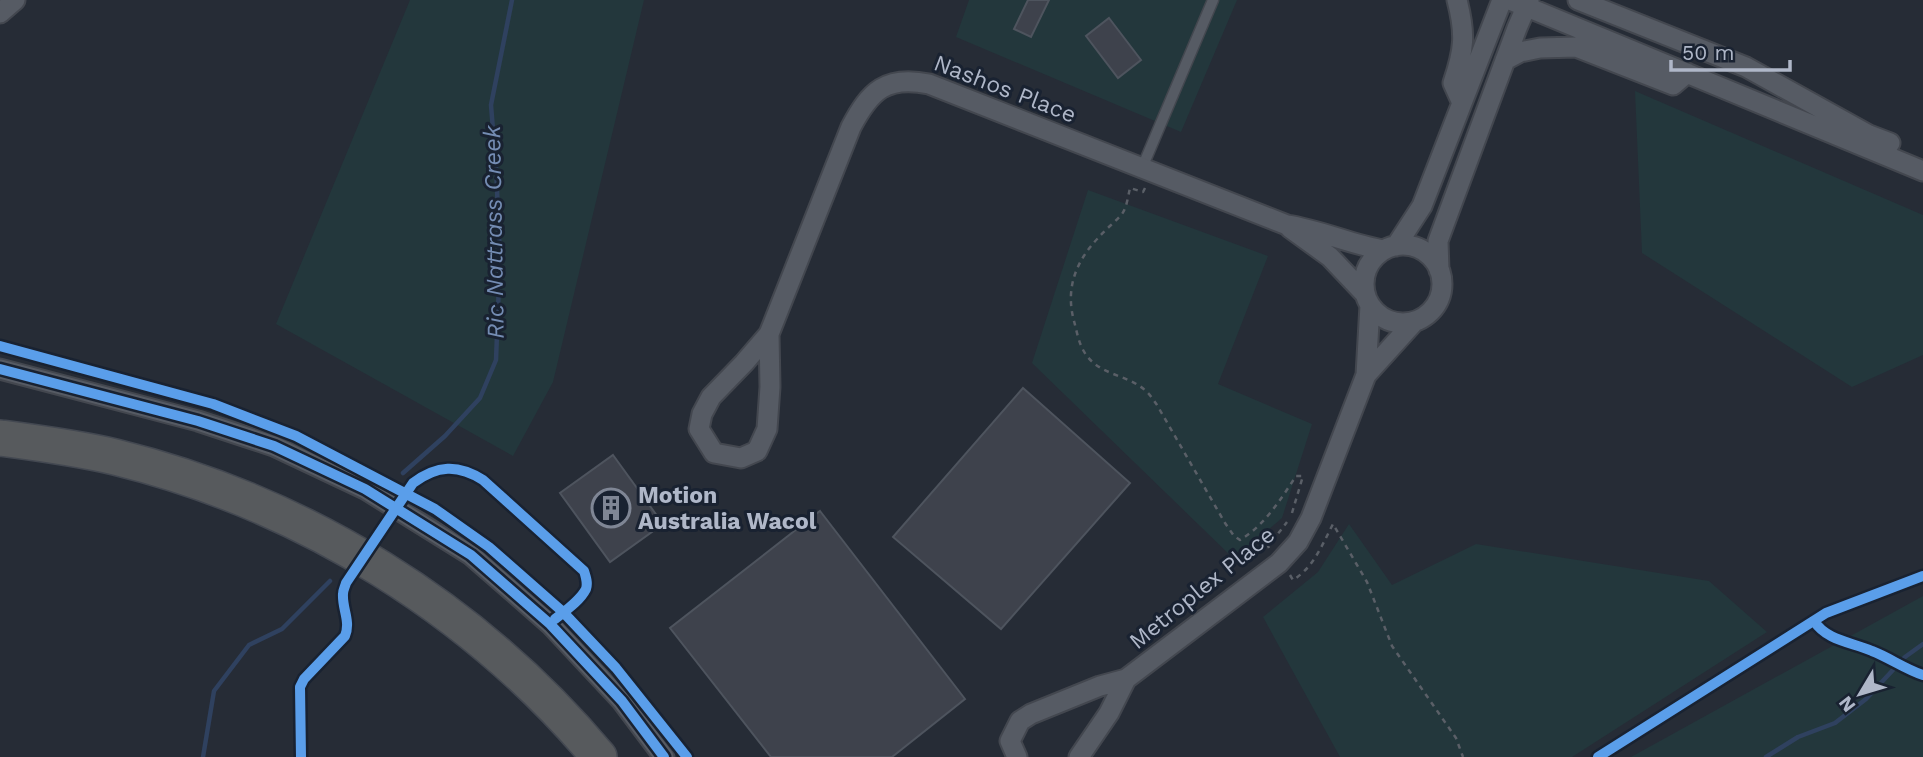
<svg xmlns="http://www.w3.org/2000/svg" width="1923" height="757" font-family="'Work Sans',sans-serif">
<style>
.green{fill:#23373c}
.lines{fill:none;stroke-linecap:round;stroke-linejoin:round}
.stream{stroke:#2f415f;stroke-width:4.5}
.building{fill:#3e424c;stroke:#4e545e;stroke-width:2}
.lane-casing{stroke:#43474f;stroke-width:13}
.street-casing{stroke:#43474f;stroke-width:23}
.highway-casing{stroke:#434851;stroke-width:38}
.path{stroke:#5a5f67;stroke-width:2.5;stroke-dasharray:5 5;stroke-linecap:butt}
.lane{stroke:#565b64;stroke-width:10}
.street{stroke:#565b64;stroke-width:19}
.highway{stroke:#575a5d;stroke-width:35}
.cycleway-casing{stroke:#192231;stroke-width:15}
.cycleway{stroke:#5a9eea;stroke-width:10}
.labels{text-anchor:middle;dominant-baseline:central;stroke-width:6;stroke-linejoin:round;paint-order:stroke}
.street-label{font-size:23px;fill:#afb7c8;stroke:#192231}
.poi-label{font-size:23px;font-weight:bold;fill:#afb7c8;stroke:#192231;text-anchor:start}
.water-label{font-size:24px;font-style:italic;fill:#748cb3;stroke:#192231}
</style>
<rect width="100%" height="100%" fill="#262c36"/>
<path class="green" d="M410,0H644L553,382L513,456L276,324Z
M969,0H1237L1181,132L956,37Z
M1635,91L1923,215V355L1852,387L1642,253Z
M1088,190L1268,256L1218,384L1312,424L1282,518L1234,559L1032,363Z
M1349,524L1392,585L1476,544L1709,581L1767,632L1572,757H1340L1263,617L1318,572Z
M1923,596V757H1631Z"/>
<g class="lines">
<path class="stream" d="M403,473L445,436L480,398L496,360L500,258L496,167L491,105L512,0
M203,757L214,691L249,645L282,629L330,581
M1766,757L1798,737L1835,723L1866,699L1905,657L1923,644"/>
</g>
<path class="building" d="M1028,0H1049L1031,37L1014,29Z
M1109,18L1141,60L1118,78L1086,36Z
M1023,388L1130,483L1001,629L893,537Z
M613,455L663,524L610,562L560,493Z
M820,511L965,699L892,757H771L670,628Z"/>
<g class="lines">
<defs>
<path id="lane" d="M1142,168L1213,0"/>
<path id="street" d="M1457,0C1466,35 1464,50 1453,83L1462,103
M1510,0L1923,171
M1578,0L1746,67L1869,135L1890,143
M0,13L15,0
M1505,60L1520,52L1540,48L1576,47L1673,85L1687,73
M1290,228L1330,257L1365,294
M1364 284a39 39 0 1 1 78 0a39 39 0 1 1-78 0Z
M1396,246L1422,206L1502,0
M1439,270L1438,241L1517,28L1529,0
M769,334L770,387L767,429L757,451L741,458L714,453L699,429L702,414L711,397L744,363L769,334L851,127C870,91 886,75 929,84L1287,225C1320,230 1350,244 1383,250
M0,369L198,421L274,446L365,489L471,555L550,624L622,701L664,757
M1366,375L1414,322
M1017,757L1010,741L1020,721L1031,714L1100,686L1126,679L1279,563L1298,542L1311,518L1366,375L1370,305
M1079,757L1109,713L1126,679"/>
<path id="highway" d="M0,438C38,443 77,448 115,457C303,503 475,609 599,757"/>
</defs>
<use href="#lane" class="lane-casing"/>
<use href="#street" class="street-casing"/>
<use href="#highway" class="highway-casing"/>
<path class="path" d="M1145,188L1143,192L1130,188C1128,196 1127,207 1122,214C1115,222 1106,229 1099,237C1076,261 1065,288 1074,321C1077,332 1079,346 1087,356C1102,376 1130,375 1147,392C1151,396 1154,401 1157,405L1225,523L1234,536L1240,540C1264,526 1281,499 1296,476H1303
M1292,513L1303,476
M1269,548L1267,544L1277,535L1287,522
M1290,575L1293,580C1314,567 1322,545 1333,524L1367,582L1392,646L1456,738L1463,757"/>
<use href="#lane" class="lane"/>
<use href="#street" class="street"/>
<use href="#highway" class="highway"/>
<defs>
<path id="cycleway" d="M0,346L213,404L296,436L435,509L489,547L563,612L616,668L687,757
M0,369L198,421L274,446L365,489L471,555L550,624L622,701L664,757
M1814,621C1827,641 1852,642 1872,651C1890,658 1905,669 1923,675
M301,757L300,687L304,679L345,636C351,621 342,609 343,594C343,590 345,587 346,583L413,483C437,465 458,464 483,480L584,571C586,577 588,583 586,589C580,601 565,611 555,619
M1598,757L1826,613L1923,576"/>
</defs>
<use href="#cycleway" class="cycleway-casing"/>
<use href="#cycleway" class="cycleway"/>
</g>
<defs>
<symbol id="building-ring" viewBox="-11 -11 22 22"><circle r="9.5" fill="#192231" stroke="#7f8695" stroke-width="1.5"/><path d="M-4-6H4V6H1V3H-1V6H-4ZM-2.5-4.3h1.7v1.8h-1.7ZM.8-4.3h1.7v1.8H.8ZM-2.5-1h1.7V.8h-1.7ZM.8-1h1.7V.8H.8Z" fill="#7f8695"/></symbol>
</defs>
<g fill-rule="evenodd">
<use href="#building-ring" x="589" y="486" width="44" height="44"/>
</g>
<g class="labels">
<g class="street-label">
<text transform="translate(1005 89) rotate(21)">Nashos Place</text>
<text transform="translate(1202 588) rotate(-39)">Metroplex Place</text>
</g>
<g class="poi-label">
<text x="638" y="495">Motion<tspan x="638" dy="26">Australia Wacol</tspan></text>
</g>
<g class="water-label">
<text transform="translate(494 232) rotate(-91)">Ric Nattrass Creek</text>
</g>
</g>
<g transform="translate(1860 694) rotate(232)" stroke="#192231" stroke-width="5" paint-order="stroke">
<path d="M0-5L12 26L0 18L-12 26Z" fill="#afb7c8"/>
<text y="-10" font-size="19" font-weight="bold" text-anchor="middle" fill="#afb7c8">N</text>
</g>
<path d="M1671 60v10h119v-10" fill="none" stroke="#afb7c8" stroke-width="3.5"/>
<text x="1682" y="60" font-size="21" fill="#afb7c8" stroke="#192231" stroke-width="5" paint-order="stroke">50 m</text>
</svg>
